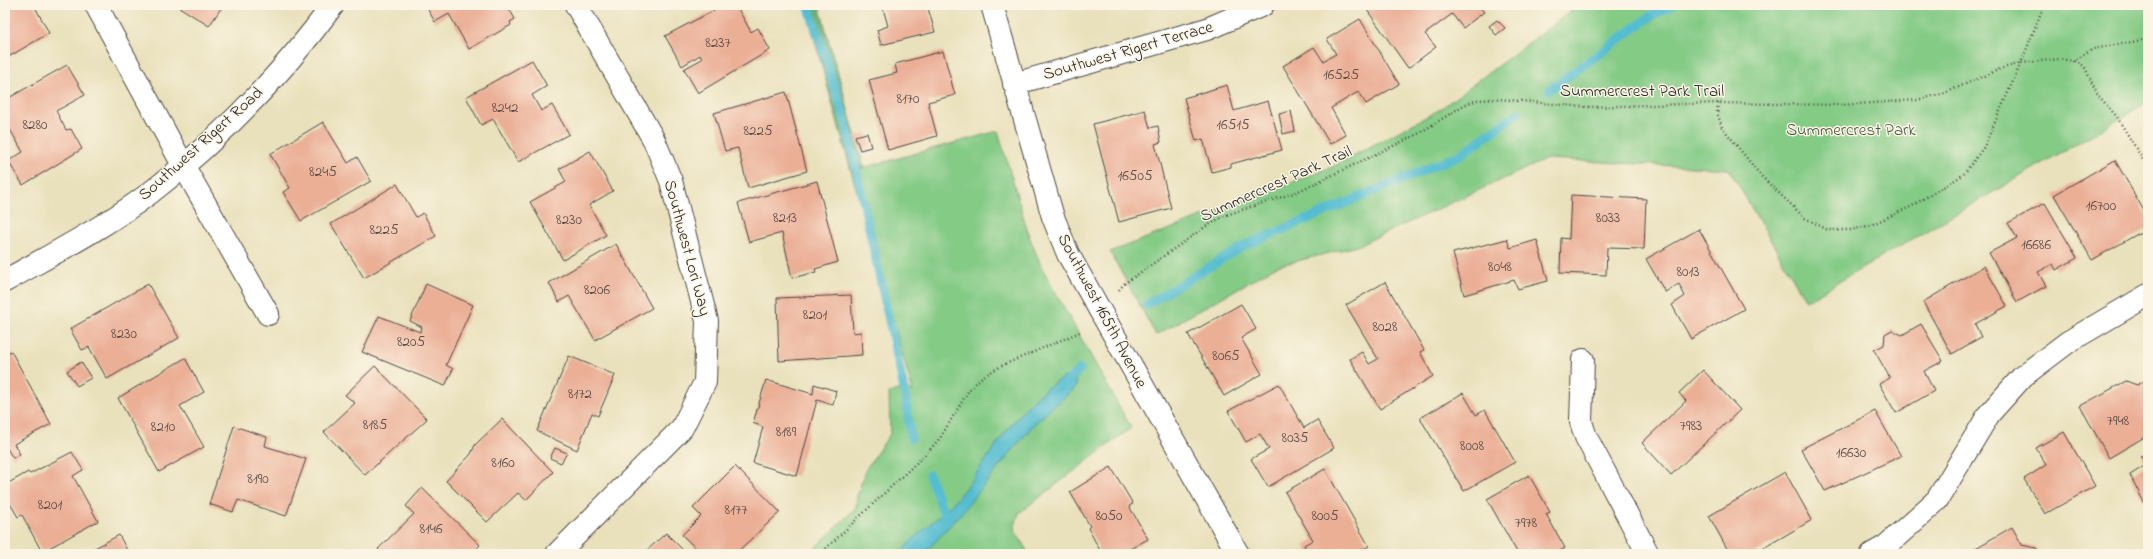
<svg xmlns="http://www.w3.org/2000/svg" width="2153" height="559" font-family="'Indie Flower',sans-serif">
<style>
.green{fill:#84cb86;stroke:#587b58}
.forest{fill:#6baf73;stroke:#4b6d4f}
.water{fill:#54bdd1;stroke:#40747e}
.lines{fill:none;stroke-linecap:round;stroke-linejoin:round}
.stream{stroke:#54bdd1;stroke-width:9}
.building{fill:#ebaf96}
.minor-casing{stroke:#484641;stroke-width:24}
.path{stroke:#484641;stroke-width:2.5;stroke-dasharray:1 3;stroke-linecap:butt}
.minor{stroke:#fff;stroke-width:22}
.labels{text-anchor:middle;dominant-baseline:central;stroke-width:3;stroke-linejoin:round;paint-order:stroke}
.number-label{font-size:15px;fill:#5b4c46}
.street-label{font-size:17px;fill:#2b2b2b;stroke:#fcf5e5}
.park-label{font-size:17px;fill:#465b46;stroke:#fcf5e5}
</style>
<rect width="100%" height="100%" fill="#fcf5e5"/>
<filter id="ink" filterUnits="userSpaceOnUse"><feTurbulence type="fractalNoise" baseFrequency=".025" numOctaves="2"/><feDisplacementMap in="SourceGraphic" scale="8" xChannelSelector="R" yChannelSelector="G"/><feConvolveMatrix kernelMatrix="1 2 1 2 8 2 1 2 1" color-interpolation-filters="sRGB"/></filter>
<filter id="wash" filterUnits="userSpaceOnUse"><feTurbulence type="fractalNoise" baseFrequency=".012" numOctaves="4" result="noise"/><feDisplacementMap in="SourceGraphic" scale="16" xChannelSelector="R" yChannelSelector="G"/><feGaussianBlur stdDeviation="0.9" result="paint"/><feColorMatrix in="noise" values="0 0 0 0 0 0 0 0 0 0 0 0 0 0 0 0 0 1.4 0 .05"/><feComposite in="paint" operator="in"/></filter>
<g filter="url(#wash)">
<rect width="100%" height="100%" fill="#e9e1bc"/>
<path class="green" d="M1579,5H2148V102L1806,301L1729,169L1547,159L1357,246L1277,266L1156,335L1110,252L1332,167L1439,110Z
M998,131L1029,236L1042,268L1131,428L1019,513L1014,529L1029,554H809L856,507L857,496L866,469L890,434L889,393L903,388L913,392L851,171Z"/>
<path class="forest" d="M805,5H819L864,167L851,171Z"/>
<path class="water" d="M1075,373L1076,387L1034,424L963,511L924,554H900C915,534 935,522 952,504C989,464 1021,391 1075,373Z"/>
<g class="lines">
<path class="stream" d="M808,5L846,122L905,394L911,438
M1549,90L1651,16L1673,5
M1146,305L1246,245L1460,155L1518,113
M1066,383L1080,369
M929,475L946,518"/>
</g>
<g id="blocks">
<path class="building" d="M5,5H34L49,33L5,59Z
M176,5H218L222,7L209,26Z
M432,5H507L515,19L510,22L511,25L469,49L449,14L435,22L427,8Z
M724,5H736L751,32L758,28L770,50L698,93L684,69L702,59L700,55L682,66L665,36Z
M882,5H927L935,32L881,45L877,30L888,26Z
M1059,5H1069L1059,8Z
M1374,5H1478L1484,12L1463,28L1452,14L1425,34L1436,47L1408,68L1367,10Z
M1360,19L1399,84L1366,104L1358,92L1331,108L1346,135L1330,144L1283,66L1314,47L1323,61L1336,54L1327,39Z
M1497,20L1505,28L1496,35L1489,26Z
M943,51L955,95L928,102L937,136L888,150L869,80L897,73L895,64Z
M532,60L547,86L532,95L541,111L552,105L569,134L518,162L493,119L481,125L466,97Z
M67,65L85,95L56,111L66,130L71,129L82,149L23,185L8,161L23,152L5,121V100Z
M1227,85L1234,111L1268,101L1282,150L1231,164V167L1212,172L1203,139L1196,141L1184,98Z
M786,92L807,171L748,188L738,148L725,151L714,113Z
M1145,110L1150,128L1158,126L1161,142L1155,144L1171,208L1119,222L1093,124Z
M1291,111L1295,131L1283,134L1279,114Z
M323,122L348,163L357,157L371,181L301,221L283,192L290,188L270,154Z
M867,133L871,147L860,150L855,136Z
M590,151L613,191L589,205L606,235L563,260L530,202L566,182L559,169Z
M2115,160L2148,218V228L2092,260L2054,195Z
M817,181L838,262L815,269L816,272L792,278L782,233L749,242L738,203Z
M397,184L416,217L423,213L436,236L364,278L331,224Z
M1571,195L1646,199L1644,249L1607,248L1606,275L1560,273L1561,238L1569,239Z
M2045,203L2077,258L2056,270L2053,264L2038,272L2046,286L2017,302L1989,253L2017,238L2008,223Z
M1699,229L1744,309L1691,339L1672,305L1685,296L1679,284L1665,292L1646,259Z
M1507,239L1510,248L1537,240L1548,281L1518,289L1514,280L1464,295L1453,253Z
M616,244L652,308L595,340L569,296L559,302L549,283Z
M1984,266L2007,306L1975,324L1981,337L1952,354L1923,302Z
M1385,282L1424,350L1420,352L1433,376L1380,409L1350,359L1362,352L1369,364L1378,359L1346,305Z
M148,284L179,338L107,379L89,347L82,350L70,329Z
M426,284L473,305L446,365L453,369L445,386L362,352L379,316L420,332L422,327L410,321Z
M851,295L853,333L861,332L862,355L779,361L777,298Z
M1241,304L1256,329L1241,338L1262,374L1224,396L1188,334Z
M1921,324L1943,361L1924,371L1934,391L1896,413L1879,384L1890,378L1874,350L1884,345L1885,334L1892,330L1902,335Z
M11,351L51,424L14,444L20,454L13,458L6,447H5V355Z
M569,356L615,375L598,416L592,413L577,450L537,431Z
M185,358L204,392L180,406L204,447L159,472L118,398Z
M81,362L91,378L77,386L67,371Z
M375,366L427,419L365,475L324,432L355,403L345,395Z
M1703,370L1740,410L1671,475L1642,443L1686,401L1679,393Z
M2148,379V435L2109,458L2080,406L2126,381L2137,385Z
M766,380L813,394L814,384L836,391L833,405L817,400L797,476L753,463L763,427L753,423Z
M1279,384L1304,428L1317,420L1334,448L1268,487L1251,459L1269,449L1260,434L1246,442L1228,411Z
M1463,393L1476,415L1485,410L1515,462L1464,491L1420,418Z
M1875,411L1901,456L1825,491L1801,449Z
M502,419L553,472L526,500L518,493L487,522L446,481L471,454L475,445Z
M234,426L267,437L265,446L306,459L286,516L238,500L233,512L209,504Z
M2064,432L2095,486L2045,514L2024,479L2046,465L2036,448Z
M555,448L567,453L561,463L550,458Z
M72,452L83,470L73,476L98,521L42,552L22,515L18,517L5,495V485L28,472L30,474Z
M2148,452V510L2130,475L2146,465L2141,456Z
M735,466L780,512L735,554H702L682,535L701,516L693,508Z
M1111,467L1133,504L1129,506L1148,539L1121,554H1102L1088,528L1090,526L1070,492Z
M1325,469L1369,546L1355,554H1309L1304,545L1313,540L1285,492Z
M1785,472L1812,520L1753,554H1730L1709,516Z
M1529,475L1550,512L1546,514L1565,548L1555,554H1518L1487,499Z
M422,488L480,545L471,554H383L378,549L414,514L406,506Z
M2012,527L2022,545L2036,548L2040,554H1971L1969,552Z
M666,533L687,554H643Z
M119,535L129,554H84Z"/>
</g>
</g>
<g filter="url(#ink)">
<use href="#blocks" fill-opacity="0" stroke="#484641" stroke-width="1"/>
<g class="lines">
<defs>
<path id="minor" d="M96,5L183,165L268,314
M992,5L1053,217L1068,254L1238,554
M1014,84L1207,29L1263,5
M5,281C54,253 105,227 150,193C219,140 281,75 333,5
M1583,360L1581,422L1586,437L1648,554
M557,554L682,428L705,382L707,321L671,181L654,140L576,5
M1872,554L1886,546L1937,500L1989,414L2023,376L2068,342L2148,295"/>
</defs>
<use href="#minor" class="minor-casing"/>
<path class="path" d="M2075,61L2084,66L2098,95L2117,117L2148,168
M1718,103L1717,112L1722,127L1761,176L1805,218L1828,230H1851L1871,225L1912,206L1963,175L1984,147L2021,63L2044,5
M1119,290L1124,284L1205,227L1226,215L1294,193L1322,180L1418,134L1464,105L1477,100L1499,99L1586,107L1718,103L1841,105L1917,100L1945,93L2000,69L2021,63L2060,59L2074,61L2093,49L2148,39
M820,554L927,453L940,438L969,390L982,377L1001,366L1080,332"/>
<use href="#minor" class="minor"/>
</g>
</g>
<g class="labels">
<g class="number-label">
<text x="718" y="43">8237</text>
<text x="1341" y="75">16525</text>
<text x="908" y="99">8170</text>
<text x="505" y="108">8242</text>
<text x="35" y="125">8280</text>
<text x="1233" y="125">16515</text>
<text x="758" y="131">8225</text>
<text x="323" y="172">8245</text>
<text x="1135" y="176">16505</text>
<text x="2101" y="206">16700</text>
<text x="785" y="218">8213</text>
<text x="1608" y="218">8033</text>
<text x="569" y="220">8230</text>
<text x="384" y="230">8225</text>
<text x="2036" y="245">16686</text>
<text x="1500" y="267">8048</text>
<text x="1688" y="272">8013</text>
<text x="597" y="290">8206</text>
<text x="815" y="315">8201</text>
<text x="1385" y="327">8028</text>
<text x="124" y="334">8230</text>
<text x="411" y="342">8205</text>
<text x="1226" y="356">8065</text>
<text x="580" y="394">8172</text>
<text x="2118" y="421">7948</text>
<text x="375" y="425">8185</text>
<text x="1691" y="426">7983</text>
<text x="163" y="427">8210</text>
<text x="786" y="432">8189</text>
<text x="1295" y="438">8035</text>
<text x="1472" y="446">8008</text>
<text x="1851" y="453">16630</text>
<text x="503" y="463">8160</text>
<text x="258" y="479">8190</text>
<text x="50" y="505">8201</text>
<text x="736" y="510">8177</text>
<text x="1109" y="516">8050</text>
<text x="1325" y="516">8005</text>
<text x="1526" y="523">7978</text>
<text x="431" y="529">8146</text>
</g>
<g class="street-label">
<text transform="translate(1128 51) rotate(-16)">Southwest Rigert Terrace</text>
<text x="1642" y="91">Summercrest Park Trail</text>
<text transform="translate(201 144) rotate(-42)">Southwest Rigert Road</text>
<text transform="translate(1276 184) rotate(-24)">Summercrest Park Trail</text>
<text transform="translate(687 248) rotate(75)">Southwest Lori Way</text>
<text transform="translate(1102 311) rotate(62)">Southwest 165th Avenue</text>
</g>
<g class="park-label">
<text x="1851" y="130">Summercrest Park</text>
</g>
</g>
<rect width="2153" height="559" fill="none" stroke="#fcf5e5" stroke-width="20"/>
</svg>
